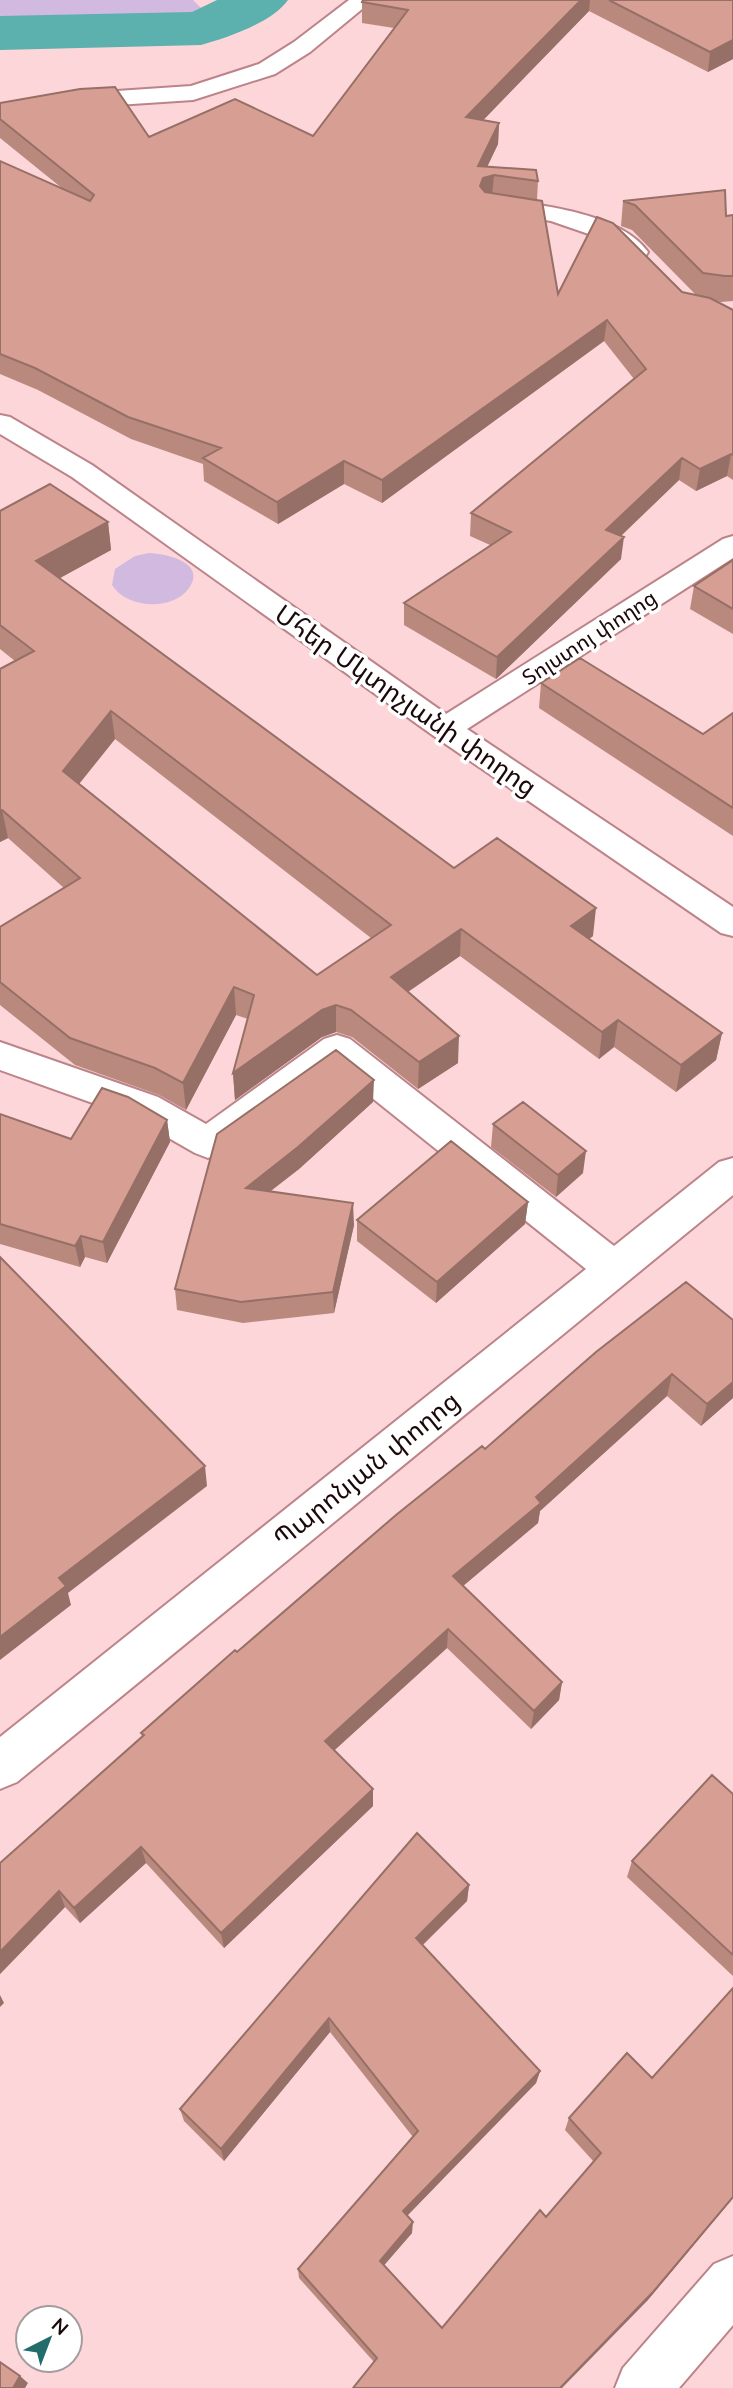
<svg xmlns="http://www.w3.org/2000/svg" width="733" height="2388" font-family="Mulish,'Noto Sans Armenian',sans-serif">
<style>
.green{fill:#d1b9df}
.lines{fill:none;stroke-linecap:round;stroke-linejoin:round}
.river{fill:#5cb0ad;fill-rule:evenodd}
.street-casing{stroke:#bc8389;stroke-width:4}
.street{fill:#fff;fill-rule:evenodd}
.wall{fill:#b9897e;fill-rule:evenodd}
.shaded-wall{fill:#966f67}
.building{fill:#d79f93;stroke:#966f67;stroke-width:2;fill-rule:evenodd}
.labels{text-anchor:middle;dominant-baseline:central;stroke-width:7;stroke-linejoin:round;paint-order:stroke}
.far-street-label{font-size:21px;fill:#1b080a;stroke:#fff}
.street-label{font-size:26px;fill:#1b080a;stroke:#fff}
</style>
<rect width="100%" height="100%" fill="#fcd6d9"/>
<path class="green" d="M0,0H193L204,11L177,20L0,25Z
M149,553C166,554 207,562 189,588C172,612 126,608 112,585L115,569L135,556Z"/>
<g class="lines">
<path class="river" d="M217,0H288C273,22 227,38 201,45L0,50V16L192,12Z"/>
<defs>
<path id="street" d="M349,0H373L310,52L275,74L193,100L87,107L0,122V108L87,93L191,86L259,64L294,42Z
M493,199C538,204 621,213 648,252L645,257L636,259L627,257L612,242L551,221L484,211L481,206L484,201Z
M0,415L10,417L92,465L446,714L723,539L733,536V558L467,729L733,907V936L721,933L434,736L72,477L0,434Z
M337,1035L350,1039L614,1246L719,1162L733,1158V1195L17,1782L0,1789V1737L586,1269L336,1069L221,1153L208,1158L195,1153L132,1117L0,1070V1042L158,1097L206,1124L324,1039Z
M733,2256V2325L679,2388H615L623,2368L714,2264Z"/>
</defs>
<use href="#street" class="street-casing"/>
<use href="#street" class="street"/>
</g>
<path class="wall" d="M363,0H733V59L708,72L589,11L483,120L499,123L498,144L487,167L538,181L537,200L558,294L682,292L696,295L632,230L621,226L623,201L726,216L733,215V301L721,302L716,301L733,310V480L727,476L696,491L679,480L621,536V559L496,679L404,625V603L490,545L470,536L471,513L634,379L604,341L382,503L344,484L278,524L204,481L203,464L131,439L38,390L0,374V161L63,189L0,138V103L149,137L313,136L394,28L362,23V2Z
M0,511L108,522L111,550L60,578L454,868L593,936L589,939L722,1033L716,1060L676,1092L614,1047L599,1059L460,956L408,992L458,1063L418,1089L352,1037L336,1032L322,1037L235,1100L233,1073L248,1019L236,1015L186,1110L159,1095L75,1065L0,1005V927L64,888L8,838L0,842V669L15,661L0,649ZM115,739L371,938L317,975L79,784Z
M733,560V634L690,609L694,586Z
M541,683L703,734L733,713V836L539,708Z
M373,1102L299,1169L271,1191L354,1225L334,1313L243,1323L177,1310L175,1289L217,1134Z
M0,1114L71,1139L167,1120L170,1142L107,1263L85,1257L80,1267L0,1244Z
M493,1124L583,1173L556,1197L491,1147Z
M528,1202L525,1224L436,1303L357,1241V1220Z
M733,1320V1398L701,1426L667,1396L540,1511L538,1523L463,1586L562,1682L559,1700L531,1729L447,1648L334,1750L373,1789V1806L224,1948L146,1863L80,1923L65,1907L0,1974V1863L142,1737L141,1733L237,1652L485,1449Z
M733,1794V1976L627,1877L632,1861Z
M469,1885L467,1901L423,1945L540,2071L536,2083L407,2216L412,2233L384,2265L442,2328L546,2217L594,2162L565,2130L569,2118L652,2078L733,1988V2198L647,2301L374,2362L299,2278L298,2269L413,2137L330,2032L224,2161L184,2121L180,2109Z"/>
<path class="shaded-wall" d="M581,0H590L589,11L465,139L466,117Z
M733,40V59L708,72L710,52Z
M499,123L498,144L477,188L478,166Z
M494,175L492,196L479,207L480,186L483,178Z
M607,320L604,341L382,503V480Z
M731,454L727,476L696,491L700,469Z
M682,458L679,480L604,552L606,530Z
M344,461V484L278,524L277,502Z
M108,522L111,550L40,589L36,561Z
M624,537L621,559L496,679L497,657Z
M111,711L115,739L67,799L63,771Z
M2,810L8,838L0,842V811Z
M596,908L593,936L568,954L571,926Z
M461,929L460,956L390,1004L391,977Z
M234,987L236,1015L186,1110L183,1083Z
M336,1005V1032L322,1037L235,1100L233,1073L322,1010Z
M618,1020L614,1047L599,1059L602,1032Z
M722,1033L716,1060L676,1092L681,1065Z
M459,1036L458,1063L418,1089L419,1062Z
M374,1080L373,1102L299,1169L247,1209L246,1188Z
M167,1120L170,1142L107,1263L103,1242Z
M586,1151L583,1173L556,1197L558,1175Z
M528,1202L525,1224L436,1303L437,1282Z
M353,1203L354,1225L334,1313L333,1292Z
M81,1236L85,1257L80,1267L75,1246Z
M672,1374L667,1396L540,1511L538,1523L451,1596L453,1576L536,1497Z
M733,1382V1398L701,1426L707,1404Z
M205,1466L207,1486L68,1593L71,1605L0,1660V1637L59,1578Z
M448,1629L447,1648L326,1758L325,1741Z
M562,1682L559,1700L531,1729L534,1711Z
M373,1789V1806L224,1948L221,1933Z
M141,1847L146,1863L80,1923L74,1908Z
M469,1885L467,1901L415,1952L416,1938Z
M59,1891L65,1907L0,1974V1952Z
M0,1995L4,2003L0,2007Z
M329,2018L330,2032L224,2161L221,2149Z
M540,2071L536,2083L402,2221L403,2211Z
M733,2197V2198L647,2301L562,2388H560Z
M413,2222L412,2233L380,2270V2261Z
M20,2376L28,2383L25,2388H13Z"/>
<path class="building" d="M363,0H581L466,117L499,123L478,166L536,170L538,181L494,175L483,178L480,186L485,192L542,201L558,294L597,217L613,223L682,292L710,298L733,310V455L731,454L700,469L682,458L606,530L624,537L497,657L404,603L511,532L471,513L646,369L607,320L382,480L344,461L277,502L203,458L221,448L128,417L35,368L0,354V161L90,201L94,195L0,119V103L80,89L115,87L149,137L235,99L313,136L408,10L362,2Z
M609,0H733V40L710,52Z
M725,190L726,216L733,215V276H725L703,273L635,205L623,201Z
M50,484L108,522L36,561L454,868L497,838L596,908L571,926L722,1033L681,1065L618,1020L602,1032L461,929L391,977L459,1036L419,1062L351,1010L336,1005L322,1010L233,1073L254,995L234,987L183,1083L155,1068L70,1038L0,982V927L80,878L2,810L0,811V669L34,651L0,625V511ZM111,711L391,925L317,975L63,771Z
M733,560V609L694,586Z
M580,658L703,734L733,713V808L541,683Z
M336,1050L374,1080L298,1147L246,1188L353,1203L333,1292L241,1302L175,1289L217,1134Z
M102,1088L128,1097L167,1120L103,1242L81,1236L75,1246L0,1224V1114L71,1139Z
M523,1102L586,1151L558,1175L493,1124Z
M451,1141L528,1202L437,1282L357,1220Z
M0,1257L205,1466L59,1578L66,1586L0,1637Z
M686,1282L733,1320V1382L707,1404L672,1374L536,1497L541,1503L453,1576L562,1682L534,1711L448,1629L325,1741L373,1789L221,1933L141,1847L74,1908L59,1891L0,1952V1863L144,1735L141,1733L235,1650L237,1652L396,1515L482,1446L485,1449L596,1352Z
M712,1775L733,1794V1955L632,1861Z
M417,1833L469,1885L416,1938L540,2071L403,2211L413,2222L380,2261L442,2328L540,2210L546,2217L601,2153L569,2118L627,2053L652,2078L733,1988V2197L653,2292L560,2388H353L377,2358L298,2269L418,2131L329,2018L221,2149L180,2109Z
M0,2362L20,2376L13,2388H0Z"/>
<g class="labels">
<g class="far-street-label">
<text transform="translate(589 637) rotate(-33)">Տոլստոյ փողոց</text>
</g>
<g class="street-label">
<text transform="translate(406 700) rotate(35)">Մհեր Մկտրչյանի փողոց</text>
<text transform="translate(366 1469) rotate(-39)">Պարոնյան փողոց</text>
</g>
</g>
<g transform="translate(49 2339) rotate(42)"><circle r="33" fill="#ffffff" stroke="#a49c9d" stroke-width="2"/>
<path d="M0-5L12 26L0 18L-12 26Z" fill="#226d6b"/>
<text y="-10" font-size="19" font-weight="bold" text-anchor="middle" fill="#1b080a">N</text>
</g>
</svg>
